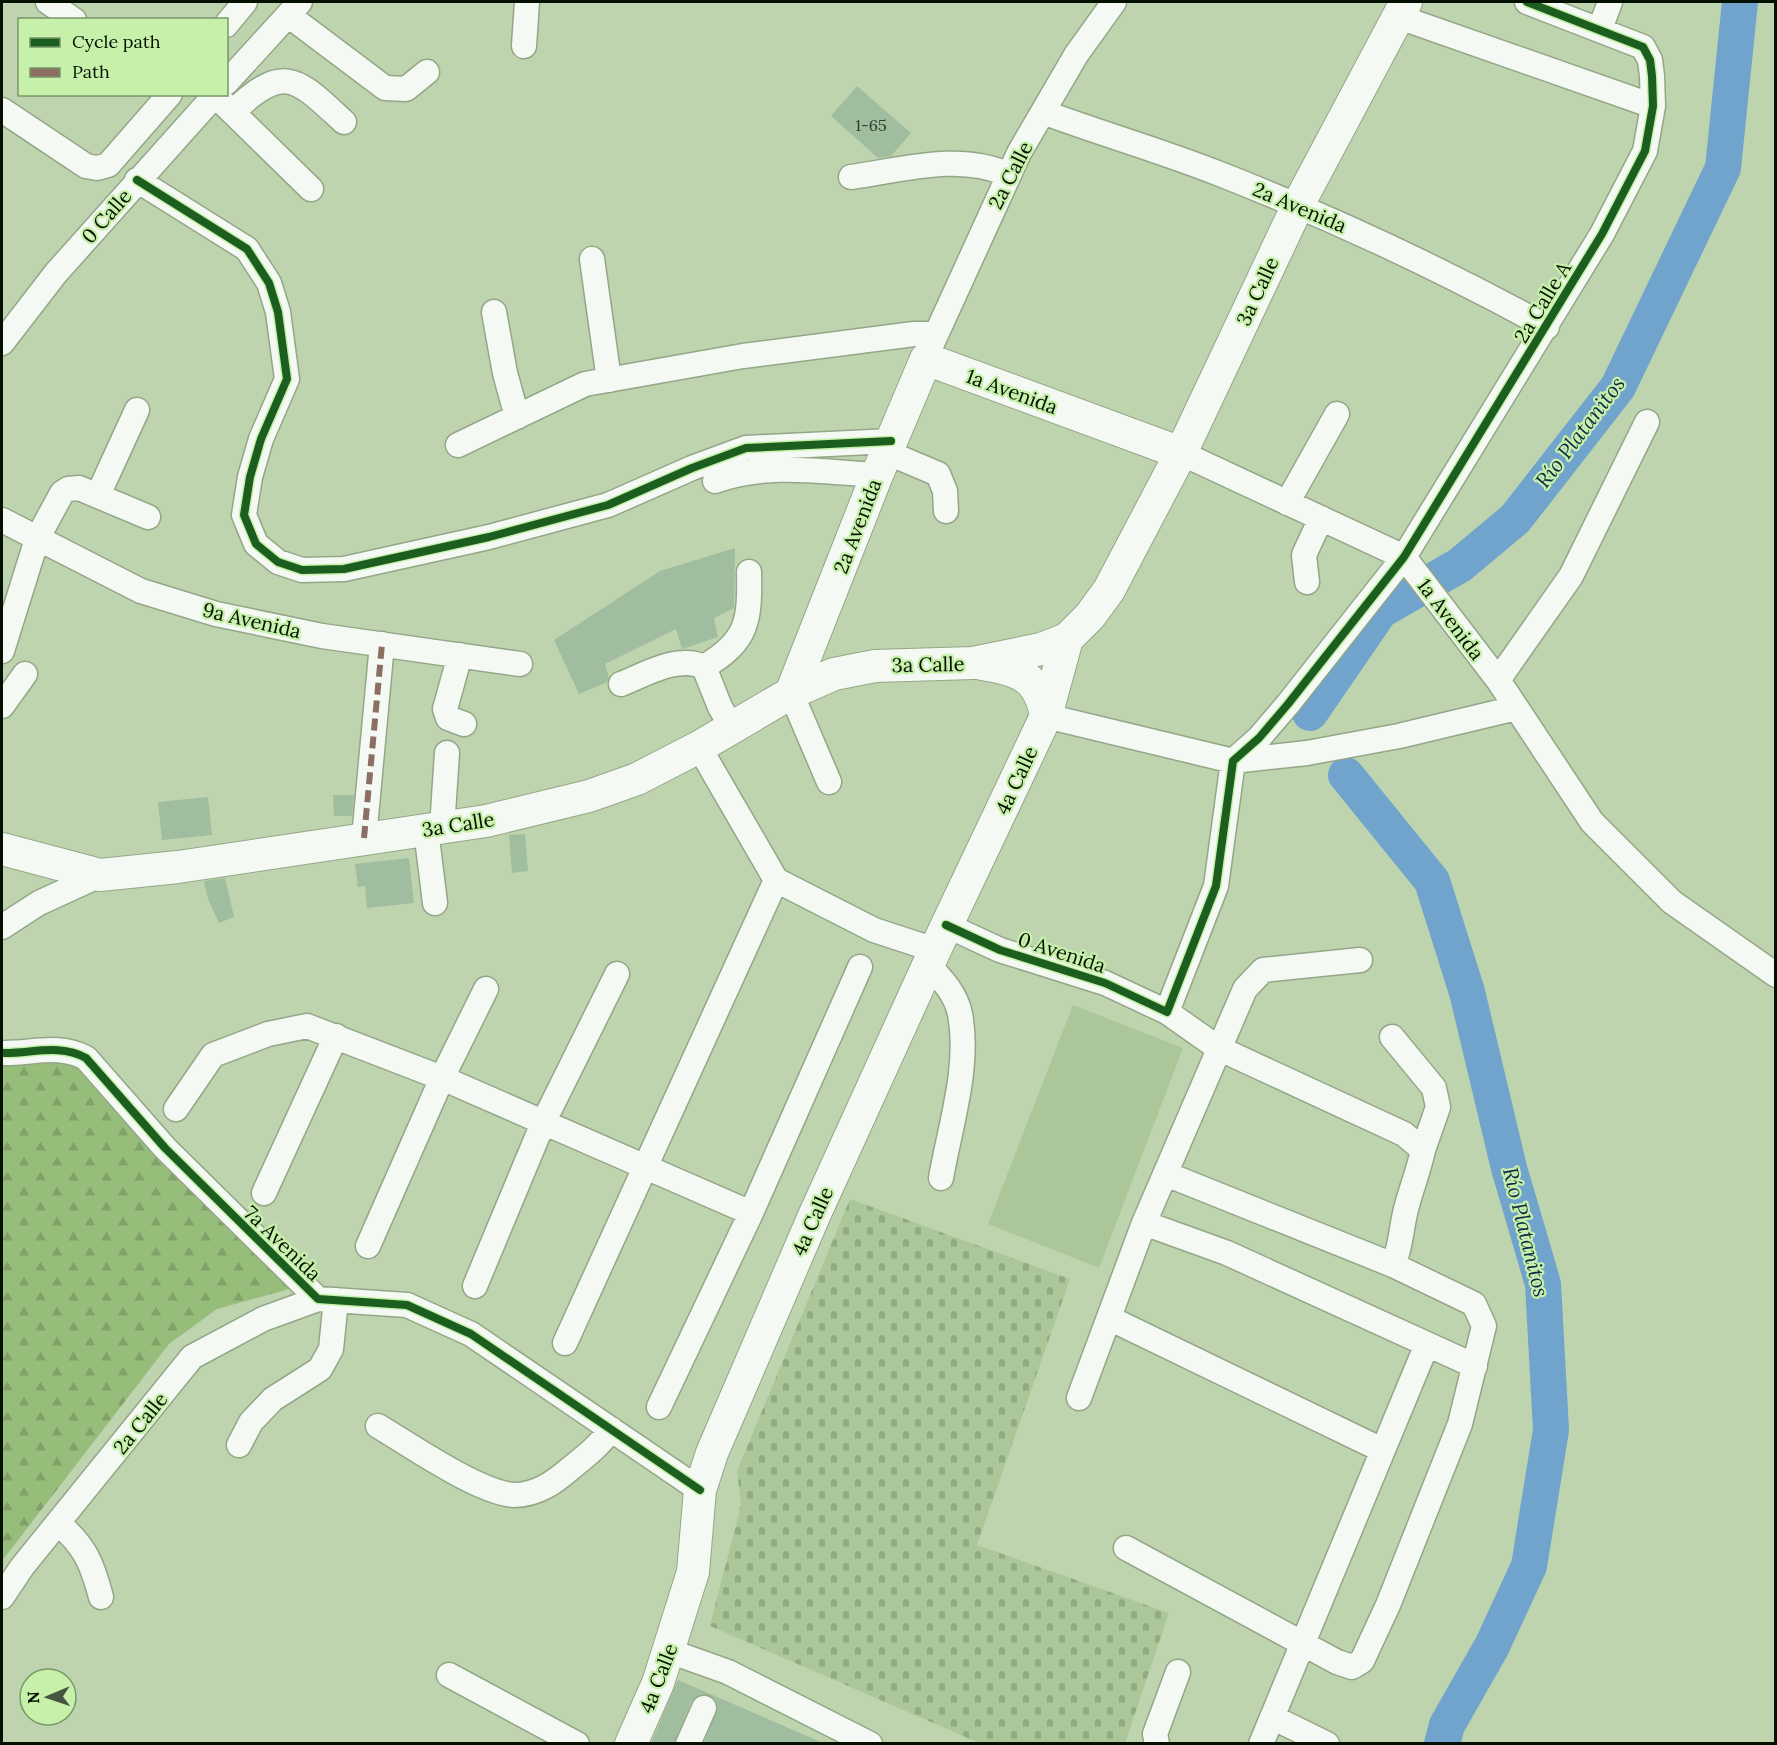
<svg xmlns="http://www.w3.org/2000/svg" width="1777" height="1745" font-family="Lora,serif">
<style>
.forest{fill:url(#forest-firs)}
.cemetery{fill:url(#cemetery-stones)}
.garden{fill:#abc799}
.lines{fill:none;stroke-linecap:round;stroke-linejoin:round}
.river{stroke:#70a4cd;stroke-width:36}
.building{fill:#a0bda0}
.minor-casing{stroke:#94a688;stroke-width:27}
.major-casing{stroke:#94a688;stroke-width:34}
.minor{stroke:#f5f9f3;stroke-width:24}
.major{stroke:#f5f9f3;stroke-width:32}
.quiet{stroke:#8d6e63;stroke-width:6;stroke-dasharray:12 6;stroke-linecap:butt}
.cycleway-casing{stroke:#c7f1ab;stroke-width:11}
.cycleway{stroke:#1b5e20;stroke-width:8}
.labels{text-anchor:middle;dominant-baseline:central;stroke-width:4.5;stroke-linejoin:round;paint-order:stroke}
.number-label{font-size:16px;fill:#2c3c28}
.street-label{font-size:20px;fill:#051100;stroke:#c7f1ab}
.water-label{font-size:21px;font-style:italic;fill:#0f2a48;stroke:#c7f1ab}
</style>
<defs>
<pattern id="forest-firs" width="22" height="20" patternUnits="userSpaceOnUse" patternTransform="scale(1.5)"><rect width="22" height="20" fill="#97bd7b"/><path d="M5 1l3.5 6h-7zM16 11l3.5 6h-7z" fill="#81a169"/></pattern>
<pattern id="cemetery-stones" width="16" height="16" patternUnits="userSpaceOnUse" patternTransform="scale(1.5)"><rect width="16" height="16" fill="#abc799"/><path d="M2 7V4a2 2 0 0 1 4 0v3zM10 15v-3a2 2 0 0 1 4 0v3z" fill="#92aa82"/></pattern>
</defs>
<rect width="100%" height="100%" fill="#bed4ae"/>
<path class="forest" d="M77,1058L300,1286L217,1309L169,1344L2,1561V1059Z"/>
<path class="cemetery" d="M850,1199L1070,1279L977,1545L1169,1613L1125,1743H979L710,1626L741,1505L737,1471Z"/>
<path class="garden" d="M1073,1005L1183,1048L1099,1268L988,1224Z"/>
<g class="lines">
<path class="river" d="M1310,713L1380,611L1460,565L1515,519L1618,387L1723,168L1740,2
M1346,775L1432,881L1467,992L1509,1168L1543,1284L1551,1430L1529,1566L1492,1646L1447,1725L1442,1744"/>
</g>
<path class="building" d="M857,86L911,133L891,156L878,158L831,116Z
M735,548L734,608L714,618L718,637L682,649L676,629L605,664L609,677L607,682L579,694L554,640L660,571Z
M333,795H354L352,816H334Z
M208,797L212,835L162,840L158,802Z
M525,834L528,871L512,873L509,835Z
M409,858L414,903L367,908L365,886L358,887L355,864Z
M225,878L234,917L219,923L208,899L204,881Z
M678,1680L823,1743H704L718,1707L715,1699L703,1694L691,1702L674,1743H651Z"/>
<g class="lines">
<defs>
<path id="minor" d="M48,2L74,20
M288,15L385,88L406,89L427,72
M1399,17L1653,106
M226,25L245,2
M1600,29L1610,2
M524,46L527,2
M226,83L300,2
M221,101L311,189
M2,110L86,166L97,168L108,165L170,94
M233,112C285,61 298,80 344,122
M1043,112C1102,134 1162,151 1220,174C1332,218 1441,269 1547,327
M851,177C902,170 960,152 1009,175
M137,180L247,249L269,283L278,312L287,379L261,439L250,477L244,515L256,544L278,562L302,570L344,569L489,537L608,505L692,468L746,448L891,441
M592,259L609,380
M494,312L505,373L517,417
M2,343L56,273L216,94
M930,348L1019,153L1076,55L1114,2
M458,445L585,384L743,356L914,334H935
M886,452L938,474L945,491L946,511
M1181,453L1404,557L1498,680L1592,822L1672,902L1776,975
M715,481C765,462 825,472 877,475
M98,495L137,410
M1287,503L1337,414
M2,520L141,591L216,614L322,636L520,664
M1307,582L1304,555L1321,518
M2,651L37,539L62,493L68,489L79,488L148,517
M460,655L445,709L448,718L464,724
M704,667C748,641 750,621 749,572
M1498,680L1571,576L1647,422
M621,684C644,675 679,654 704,667L720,707L732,728
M791,693L829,782
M2,706L25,674
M1046,716L1233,761L1307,753L1399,736L1516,708
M699,747L776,880L874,930L935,950
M442,828L447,753
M426,830L435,903
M364,838L382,644
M946,925L1000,950L1105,983L1167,1012L1218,1048L1404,1134L1423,1150C1419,1170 1411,1189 1406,1209C1401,1228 1401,1248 1393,1265L1474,1304L1484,1326L1460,1424L1388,1605L1362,1661L1352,1667L1337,1662L1126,1548
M2,927L39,903L100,875
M928,965C942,979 956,994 960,1014C970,1067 950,1126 941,1178
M1167,1012L1216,886L1233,761L1259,738L1288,704L1404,557L1602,234L1645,151L1653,106L1652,76L1650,60L1643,47L1527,2
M1392,1037L1434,1088L1438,1107L1423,1150
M2,1053C31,1054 59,1043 86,1058L165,1148L318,1299L407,1305L471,1334L700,1490
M176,1109L213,1055L268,1034L307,1026L442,1078L751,1213
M1166,1174L1393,1265
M264,1193L336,1036
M1144,1223L1227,1253L1475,1366
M368,1246L442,1078L486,989
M475,1286L543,1123L617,974
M1109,1318L1382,1450
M565,1343L776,880
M1079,1398L1144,1223L1245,989L1263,970L1360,960
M659,1407L751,1213L860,967
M378,1426C410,1445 479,1493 514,1495C537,1495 555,1482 571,1468C586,1456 600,1445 611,1429
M239,1445L251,1422L273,1399L320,1369L331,1349L336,1300
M58,1523C85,1546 92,1563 101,1597
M2,1597L22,1567L192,1357L263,1319L318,1299
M669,1651L728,1672L870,1744
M449,1675L577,1744
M1272,1717L1327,1744
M688,1744L704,1708
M1157,1744L1155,1734L1178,1672
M1261,1744L1427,1344"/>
<path id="major" d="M982,664C1019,670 1039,676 1046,716
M791,693L877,475L926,359L1181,453
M2,849L100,875L178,867L486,821L589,796L637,779L699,747L791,693L834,674L875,666L973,663L1041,649L1067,639L1090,616L1109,590L1181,453L1298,205L1406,2
M631,1744L658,1683L693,1572L700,1490L712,1453L814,1216L935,950L1046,716L1067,639"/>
</defs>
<use href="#minor" class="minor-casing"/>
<use href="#major" class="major-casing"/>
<use href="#minor" class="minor"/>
<use href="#major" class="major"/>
<path class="quiet" d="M364,838L382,644"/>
<defs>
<path id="cycleway" d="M137,180L247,249L269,283L278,312L287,379L261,439L250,477L244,515L256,544L278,562L302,570L344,569L489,537L608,505L692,468L746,448L891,441
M946,925L1000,950L1105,983L1167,1012L1216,886L1233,761L1259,738L1288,704L1404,557L1602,234L1645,151L1653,106L1652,76L1650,60L1643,47L1527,2
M2,1053C31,1054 59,1043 86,1058L165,1148L318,1299L407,1305L471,1334L700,1490"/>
</defs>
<use href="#cycleway" class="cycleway-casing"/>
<use href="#cycleway" class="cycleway"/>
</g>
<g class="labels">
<g class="number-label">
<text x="871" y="125">1-65</text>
</g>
<g class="street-label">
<text transform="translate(1010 175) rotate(-63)">2a Calle</text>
<text transform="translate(1300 207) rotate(23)">2a Avenida</text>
<text transform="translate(106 216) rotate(-49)">0 Calle</text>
<text transform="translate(1257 291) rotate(-65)">3a Calle</text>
<text transform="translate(1542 302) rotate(-59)">2a Calle A</text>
<text transform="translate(1012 391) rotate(20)">1a Avenida</text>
<text transform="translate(857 526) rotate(-69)">2a Avenida</text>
<text transform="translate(1451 619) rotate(53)">1a Avenida</text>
<text transform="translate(252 620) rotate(13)">9a Avenida</text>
<text transform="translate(928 664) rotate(-1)">3a Calle</text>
<text transform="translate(1016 780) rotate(-65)">4a Calle</text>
<text transform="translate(458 824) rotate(-9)">3a Calle</text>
<text transform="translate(1062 952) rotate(18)">0 Avenida</text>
<text transform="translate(812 1221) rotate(-66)">4a Calle</text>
<text transform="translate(283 1243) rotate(44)">7a Avenida</text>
<text transform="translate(140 1423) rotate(-51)">2a Calle</text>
<text transform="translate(658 1678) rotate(-69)">4a Calle</text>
</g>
<g class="water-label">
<text transform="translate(1580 432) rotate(-53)">Río Platanitos</text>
<text transform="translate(1526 1232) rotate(76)">Río Platanitos</text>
</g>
</g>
<rect width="1777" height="1745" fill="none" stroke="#051100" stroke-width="6"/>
<rect x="18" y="18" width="210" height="78" fill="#c7f1ab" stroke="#799767" stroke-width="1.5"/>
<rect x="30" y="38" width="30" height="9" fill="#1b5e20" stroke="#799767" stroke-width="1.5"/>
<text x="72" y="48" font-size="18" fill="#051100">Cycle path</text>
<rect x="30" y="68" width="30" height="9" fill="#8d6e63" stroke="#799767" stroke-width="1.5"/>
<text x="72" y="78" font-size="18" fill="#051100">Path</text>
<g transform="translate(48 1697) rotate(268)"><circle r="28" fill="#c7f1ab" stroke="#799767" stroke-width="1.5"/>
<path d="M0-4.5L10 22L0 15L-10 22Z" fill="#46553d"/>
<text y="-9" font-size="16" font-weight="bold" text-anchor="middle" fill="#051100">N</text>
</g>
</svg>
